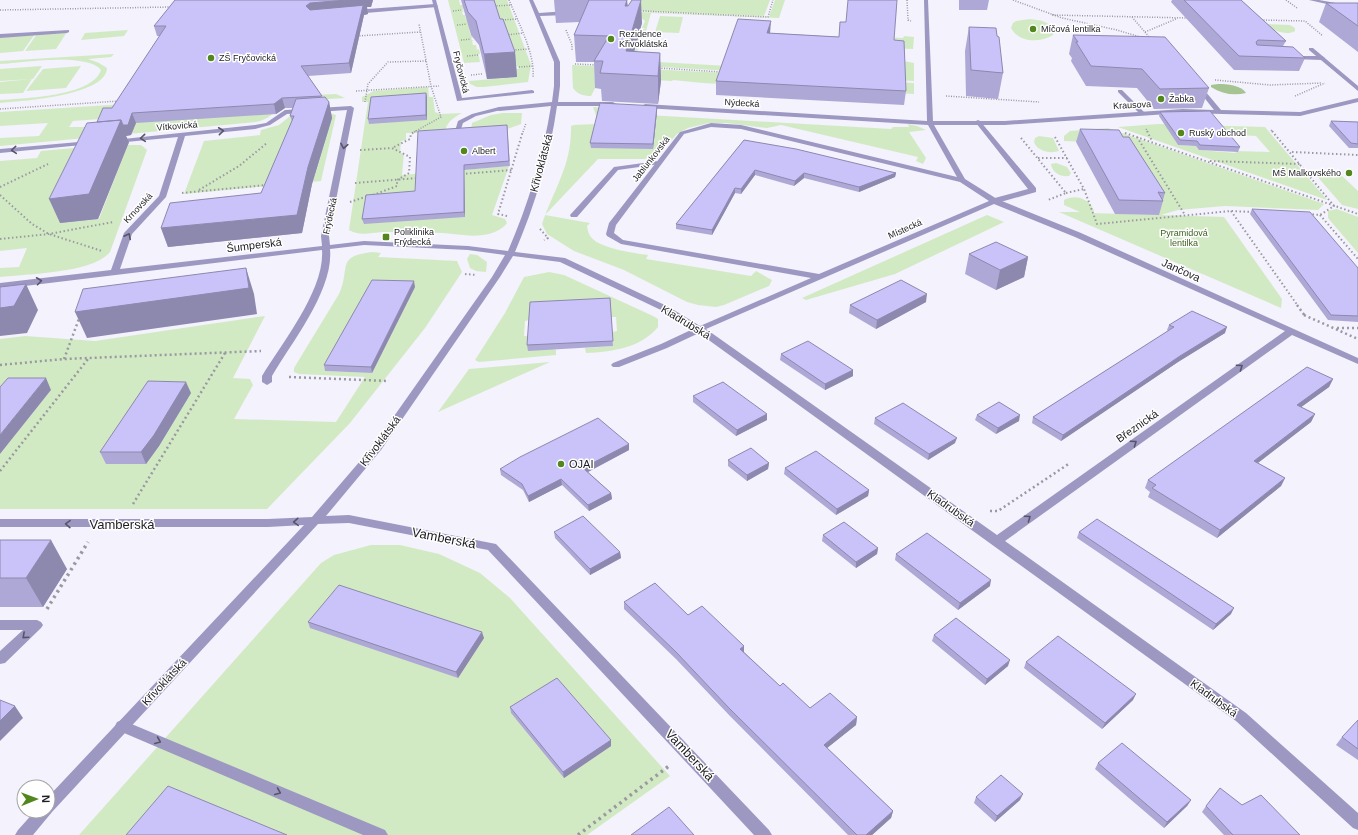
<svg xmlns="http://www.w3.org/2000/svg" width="1358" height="835" font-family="Helvetica,sans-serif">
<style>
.green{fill:#d2eac3;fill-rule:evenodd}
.water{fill:#a6c392}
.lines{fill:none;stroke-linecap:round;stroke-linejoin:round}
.path-far3{stroke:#9a99a1;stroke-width:1.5;stroke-dasharray:1 1.5;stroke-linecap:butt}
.path-far2{stroke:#9a99a1;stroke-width:2;stroke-dasharray:1.5 2.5;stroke-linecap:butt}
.path-far1{stroke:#9a99a1;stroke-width:2.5;stroke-dasharray:2 3;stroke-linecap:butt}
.path{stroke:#9a99a1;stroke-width:3.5;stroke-dasharray:2.5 4;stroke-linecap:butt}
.service{fill:#9d98c2;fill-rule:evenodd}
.minor{fill:#9d98c2;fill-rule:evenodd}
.wall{fill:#aea8d6}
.shaded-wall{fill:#8d88ae}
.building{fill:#cac3f9;stroke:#8d88ae}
.oneway{stroke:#575469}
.poi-dot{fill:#52871e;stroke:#fff;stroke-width:1.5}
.labels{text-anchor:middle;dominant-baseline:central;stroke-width:3;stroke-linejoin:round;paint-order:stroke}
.far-poi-label{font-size:9px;fill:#1d1c21;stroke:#fff;text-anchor:start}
.far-street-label{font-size:9px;fill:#1d1c21;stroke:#fff}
.far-park-label{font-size:9px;fill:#3e621f;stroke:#fff}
.street-label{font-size:11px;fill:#1d1c21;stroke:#fff}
.poi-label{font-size:11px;fill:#1d1c21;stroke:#fff;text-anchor:start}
.near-street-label{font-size:13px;fill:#1d1c21;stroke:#fff}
</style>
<rect width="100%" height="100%" fill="#f3f2fd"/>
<path class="green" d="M448,0H459L460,5H463V9L462,10L464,11L462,12L463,15H465L466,19H468L470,34L473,38H471L472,40H474L472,41L473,45H476L477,50L479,49L480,54H478L479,57H481H479L480,62L464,63Z
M487,0H507L531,65L528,82L484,87H477L470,84L469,81L517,77L515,69H519L517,66H513Z
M638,0H770L764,16L638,11Z
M775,0H785L779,18L651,13L646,31L637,47L640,61L902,76L903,61L914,63V81L625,65L636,48L634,45H637L638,43L636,42L637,39H640V37H638L639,35H642L643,33L640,32L645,28H642L645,21L635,12H639L769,17Z
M660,16L683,17L679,33L655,32Z
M1030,19C1040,20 1048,21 1054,30L1053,35C1040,43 1019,43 1011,28L1013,23L1016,21Z
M1267,24L1290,25L1295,28V31C1287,36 1272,31 1267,24Z
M128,30L124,36L81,40L85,33Z
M67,32L56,49L25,51L37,34Z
M35,34L23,51L0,53V37Z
M904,36L914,37L913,49L884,48V37L903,38Z
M114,54L111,57L88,59L99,63L107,68C106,96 21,101 0,103V100C24,98 92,97 101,70C87,52 22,63 0,64V61Z
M572,65L914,83V94L703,83L673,80L672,81L601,77L591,96C583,96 577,94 573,88Z
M42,66L33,79L0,81V69Z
M81,66L66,88L26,91L43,69Z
M32,79L23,93L0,94V82Z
M428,87L429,97H433L435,112L440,114L462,113C453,118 446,122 445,133H406V140L401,141L400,153H404L402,175L509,166L492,215L505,219L507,223C502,230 492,234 483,235C470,237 456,234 443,233C423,232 402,232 382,232C371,233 358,236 349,230L368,102H362V97L374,91Z
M336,94L345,98L280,102C276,113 267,120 256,122L0,146V138L39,136L48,123L0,126V112L126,104ZM100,119L96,125L92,127H69L73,121Z
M593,107L606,108L613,113L891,129L893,127H909L908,124L917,126L926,130L909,132L926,158L923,164L916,161L918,157L781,125L767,128L726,123H709L688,128L677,134L660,153L652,157L644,159H598L545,215L590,223L587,226C588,232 589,236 594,240C605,249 634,253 648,255L646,259L751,276L756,271L772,280L769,286L724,305L716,307L698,305L687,302L624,270L574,251L547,234L542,224C554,189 572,165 571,126L574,125L596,124V115Z
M329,113L336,115L321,181L184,194L204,141L260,135L261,130L279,125L289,117Z
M503,113H522L521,124L507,129L471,132L472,123L491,115Z
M1158,124L1265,127L1327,200L1118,127ZM1168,129L1235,131L1239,135L1256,136L1270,152L1235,151L1236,153L1199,150L1196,146L1178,145Z
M1108,128L1324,204L1318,210L1225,206L1178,210L1161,215L1224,217L1282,299L1281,308L1059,212H1080L1064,205V200C1075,194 1089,198 1094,211L1090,213L1158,215L1115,143L1064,141V136L1070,131Z
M1039,136L1053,138L1059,151C1050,154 1037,151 1034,142L1035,138Z
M129,143L128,145H141L147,150L110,252C94,273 27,274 0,277V268L19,267L27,248L0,251V161L37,158L41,151ZM127,146L99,219L60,223Z
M1056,163L1067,167L1071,173L1069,176C1061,177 1052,173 1051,164Z
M1316,175H1341L1358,191V209L1342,205Z
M1337,209L1358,217V253L1328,218V211Z
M987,215L1004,222L895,274L806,300L802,298Z
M373,252L381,253L378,257L457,261L462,272L425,328L350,423L267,509H0V454L51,390L0,406V339L25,336L95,341L265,316L233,378L250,379L253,385L234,419L336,422L365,377L299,374L294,372V368L339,294C351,268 335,256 373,252ZM415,287L372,373L326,371Z
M470,254L477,255L487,262L486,272L476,271L470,268L467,259Z
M549,272L564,275L653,316L658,319V327C641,348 611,352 586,353L585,348L613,346L612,332L617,331L616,317H611L610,303L525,321L524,336H529L556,350V355L479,362L475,360L505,313L524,277Z
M550,362L438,412L469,369Z
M371,545H400L439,554L480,573L510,598L670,776L587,835H79L321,563L334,555Z"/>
<path class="water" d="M1218,84C1227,84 1241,85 1246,93C1234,96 1222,94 1211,87V85Z"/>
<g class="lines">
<path class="path-far3" d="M509,0C518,22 535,53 533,77
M907,0L908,20L911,21
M1013,0L1062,18L1117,30L1140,37
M1286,0L1297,8
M494,6L512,5
M0,10L171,7
M453,11L461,10
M643,11L768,17L773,0
M1052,15L1188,18
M1132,17L1150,38
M500,20L518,19
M1261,20L1305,21L1323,36
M457,25L467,24
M566,30L572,45V50
M1145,32L1176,19
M506,35L523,33
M357,36L420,32
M461,40L471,39
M513,50L529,49
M467,56L478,55
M575,64L596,65
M519,67L534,66
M659,68L722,72
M471,75L482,74
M1215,80L1270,85L1322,83
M356,91L439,86
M946,96L1039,102
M1295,96L1325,83
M365,102L368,84L388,62L426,61
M0,109L119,101
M1146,129L1148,132
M1271,130L1273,132
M414,132L441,117L431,86L419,24
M523,132L526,123"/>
<path class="path-far2" d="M1147,131L1152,141
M1272,131L1334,206L1320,215L1309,214
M1125,133L1358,214
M1055,137L1084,189L1097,224L1231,211L1253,212
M1137,137L1185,215
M1021,138L1066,193L1048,200
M360,150L392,148
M1292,152L1358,155
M1038,158H1067
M1210,161L1300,164
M462,174L512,170
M355,183L418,178
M0,187L48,164
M199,190L239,166L267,143
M182,193L266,185
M1066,193L1084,189
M0,195L32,224L49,234L102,251
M373,195L397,186V180L409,173L410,157L392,148L410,139L411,134L416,131
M350,202L368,196
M1231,211L1298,306
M1320,215L1358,259
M507,216L498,214L523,131
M540,229L548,238L544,240
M0,239L49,234L113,222
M465,274L476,275"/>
<path class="path-far1" d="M1297,305L1305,316
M1304,315L1358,339
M1337,328H1358
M64,359L80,316
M0,365L64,359L261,351
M289,377L389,381
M0,471L88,359
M133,504L225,353
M990,511H998L1070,463"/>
<path class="path" d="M47,609L88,542
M578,835L669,766"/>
<path class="service" d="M435,4L438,6L437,7L354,14L351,12L354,10Z
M69,30V32L67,33L0,38V34Z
M1290,56H1322L1325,58L1322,60L1292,59L1289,57Z
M1118,90H1122L1144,112V114H1140L1118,92Z
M499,107L501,108V110L476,116L463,123L460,132L455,131L458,121L472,114Z
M978,120L980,121L1036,188V192L997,203H991V199L1028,189L976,123V121Z
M658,161L661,163L660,164L618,170L577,217H571L570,215L614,167Z
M122,720L385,830L388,835H363L117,730L115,726L117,722Z"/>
<path class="minor" d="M432,0H436L462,98L532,90L534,91V93L457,101Z
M529,0H533L539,13L567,11L570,13L567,15L540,16L560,62V86L558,102H613L616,104L613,106H557C550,156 535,205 515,252L565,258L669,307L700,326L811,278L621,244L607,236L606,234L609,223L680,132L711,123L741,125L957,177L928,125L645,108L642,106L645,104L927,121L924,0H928L933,121H1005L1183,109L1214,110L1195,86L1198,84L1200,85L1221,110L1300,112L1358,98V102L1300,116L1183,113L1005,125H934L965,179L997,199L1081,233L1358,358V364L1292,335L1005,541L1246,713L1358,813V830L1353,828L1236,721L699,333L667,348L619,367H613L611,365L613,363L661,344L693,329L663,311L560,262L513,256L500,277L381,450L326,516L349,515L496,544L769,830L772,835H754L488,550L349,523L318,524L52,812L33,835H15L18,830L35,811H48V797L304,525L268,527H0V519H268L312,517L373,446L492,277L505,255L468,250L364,245L330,249C334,290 292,342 272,376V382L267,385L262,382V376C282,343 325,290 322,250L0,289V283L111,270L124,233L159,196L178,137L116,143L114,142V140L255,125L266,123L285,110L351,106L354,108L329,236L330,245L364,241L468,246L508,251C528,205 543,156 551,106L499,111L496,109L499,107L552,102L554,86V62ZM347,110L321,236L322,246L120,269L132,234L166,197L185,136L255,129L270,125L287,114ZM711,127L741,129L960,182L989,201L819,274L623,240L614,233L616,225L684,134ZM994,204L1075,237L1285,331L997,535L706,329Z
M1309,0H1319L1358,7V11Z
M1309,48H1313L1358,86V91L1309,50Z
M90,141L93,143L92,144L0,153V149Z
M0,620H37L41,622L43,625L41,628L5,663L0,664V651L23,630H0Z"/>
</g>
<path class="wall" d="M175,0H373L371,7H367L368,14L364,15L351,73L308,76L322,97L329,102L332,118L312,184L302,233L168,247L161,228L261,193L292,121L290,116L293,108H285L276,114L136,123L131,135L126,136L129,142L98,219L60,223L97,122L112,108L160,36H157L154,26Z
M461,0H494L500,19L515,52L517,77L487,79L479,45L471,35Z
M554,0H627L628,6L642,23L634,52L660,53L661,81L658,104L602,101L601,89L595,88L594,62H576L574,35L580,22L556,23Z
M959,0H989L987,10H959Z
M1172,0H1241L1286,41L1283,46L1305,58L1299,71L1234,70L1171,2Z
M1326,3H1358V52L1319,22Z
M969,27L997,36L1003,73L998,99L966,96L965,51Z
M770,33L894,40L906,91L904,105L716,95V81Z
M1073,35L1209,88L1202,108L1154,109L1137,88L1086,86L1071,61L1072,58L1069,54Z
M427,97V120L369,124L368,119Z
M657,111L653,149L591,148L590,143Z
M1160,112L1240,147L1238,152L1199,150L1196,146L1178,145L1159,116Z
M1331,121L1358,122V148H1349L1329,126Z
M507,125L510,166L464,170L465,217L364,224L362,219L415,191Z
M1080,129L1123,137L1165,193L1163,200V201L1159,215L1115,214L1076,142Z
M744,140L896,173L895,177L859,192L804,178L794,186L755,175L741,194L735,193L712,235L676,229V224Z
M1252,209L1358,268V322L1328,320L1250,214Z
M969,254L1028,257L1024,277L996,290L965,274Z
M415,287L372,373L325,371L324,365Z
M610,298L613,346L528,351L527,345Z
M926,302L876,329L849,313L850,305Z
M1169,325L1225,333L1178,362L1061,441L1032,423L1033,417L1168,331L1167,330Z
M781,354L853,370V376L825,390L780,360Z
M1333,379L1329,387L1301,407L1315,414L1311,422L1258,463L1285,478L1281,486L1217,538L1148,497L1150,492L1145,488L1148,480Z
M191,393L159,446L146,464H106L100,452Z
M693,396L767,414V420L736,436L693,402Z
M977,415L1019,421L996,434L975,420Z
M875,418L955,443L928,460L874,424Z
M629,450L588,472L611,493L612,499L589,511L562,485L529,502L523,490L501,475L500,469Z
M728,460L769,463L768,469L747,481L728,466Z
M785,468L869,490L868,496L836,515L784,474Z
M554,532L620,552L621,558L590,575L555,538Z
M1079,532L1231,614L1213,630L1077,538Z
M823,535L878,548L877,554L856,568L822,541Z
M0,540L67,569L43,607H0Z
M896,554L990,586L958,610L895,560Z
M624,602L688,615L744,646V652L780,686L810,708L857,717L856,725L827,748L893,811L891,818L872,835H848L729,715L676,659L624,609Z
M308,622L484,638L458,678L310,628Z
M934,635L1008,666L985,685L932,641Z
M1026,662L1133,700L1102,729L1024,668Z
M510,707L611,740V746L564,778L511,713Z
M1358,720V760L1336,745L1342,737Z
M1098,763L1191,800L1187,806L1164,828L1095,769Z
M976,797L1020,800L995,822L974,803Z
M1242,805L1300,835H1224L1202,812L1206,806Z"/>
<path class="shaded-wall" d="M347,0H373L371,7H367L368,14L364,15L351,73L349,63L312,12L306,6L310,3Z
M627,0L628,23L625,6Z
M641,0L642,23L628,74L626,51Z
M771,21L770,34L767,33Z
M515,52L517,77L487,79L484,54Z
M660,53L661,81L658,104V76Z
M426,93L427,97V120L426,115Z
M282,98L285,108L276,114L274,104Z
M329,102L332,118L312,184L302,233L168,247L161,228L297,215L308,167Z
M657,106V111L653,149V144Z
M132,113L136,123L131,135L126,136L129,142L98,219L60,223L49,199L121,120Z
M464,165V170L465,217L464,212Z
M755,170V175L741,194V189Z
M804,173V178L794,186L795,181Z
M896,173L895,177L859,192V187Z
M735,188V193L712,235V230Z
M1028,257L1024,277L996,290L1000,270Z
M246,268L254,294L257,314L87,338L75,312Z
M414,281L415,287L372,373L371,367Z
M26,284L38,310L27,333L0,336V308Z
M927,294L926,302L876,329L877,320Z
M1227,327L1225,333L1178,362L1061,441L1063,435L1180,356Z
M853,370V376L825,390V384Z
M46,378L51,390L0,454V435Z
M1333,379L1329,387L1293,413L1297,405Z
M186,382L191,393L159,446L146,464L141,452Z
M767,414V420L736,436L737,430Z
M1315,414L1311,422L1250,469L1254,461Z
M1020,415L1019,421L996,434L998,428Z
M957,438L955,443L928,460L929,454Z
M629,444V450L584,474L583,468Z
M769,463L768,469L747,481V475Z
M1285,478L1281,486L1217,538L1220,530Z
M561,479L562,485L529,502L528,496Z
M869,490L868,496L836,515L837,509Z
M611,493L612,499L589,511L588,505Z
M51,540L67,569L43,607L26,578Z
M878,548L877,554L856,568V562Z
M620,552L621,558L590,575V569Z
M991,580L990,586L958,610L960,603Z
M1234,608L1231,614L1213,630L1216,624Z
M482,632L484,638L458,678L456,672Z
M744,646V653L740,649Z
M1010,660L1008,666L985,685L987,679Z
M1136,694L1133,700L1102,729L1105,723Z
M15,706L23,718L0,741V721Z
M857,717L856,725L822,752L824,745Z
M611,740V746L564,778L563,772Z
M1023,794L1020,800L995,822L997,816Z
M1191,800L1187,806L1164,828L1167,822Z
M893,811L891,818L872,835H866Z"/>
<path class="building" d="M175,0H347L310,3L306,6L310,10L366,5L363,6L349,63L301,66L322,96L282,98L274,104L132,113L128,125H123L121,120L97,122L103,108H112L166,26H154Z
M464,0H494L500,19H503L515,52L484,54L476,21L468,12Z
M589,0H627L625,6H628L632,0H641L626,51L660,53L658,76L600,73L603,61H594L609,36L574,35Z
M848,0H897L894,40L904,41L906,91L716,81L738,19L771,21L767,33L839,37L840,22H846Z
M1184,0H1241L1286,41L1258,40L1256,42L1257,45L1293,47L1305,58L1239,56Z
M1326,3H1358V26Z
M969,27L996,28L997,36L999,37L1003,73L971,70Z
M1073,35L1165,37L1209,88L1160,89L1142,69L1091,66L1076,42H1078Z
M426,93V115L368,119L371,97Z
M325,97L329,102L308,167L297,215L161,228L170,203L261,193L294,116H290L296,99Z
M600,103L657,106L653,144L590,143Z
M1210,111L1240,147L1200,145L1197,141L1180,140L1160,112Z
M121,120L89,194L49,199L87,123Z
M1331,121L1358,122V144L1351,143Z
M507,125L509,161L464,165V212L362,219L366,195L415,191L418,131Z
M1080,129L1119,130L1123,137H1129L1165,193L1158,192L1163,201L1119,200Z
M744,140L796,149L896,173L859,187L804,173L795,181L755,170L741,189L735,188L712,230L676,224Z
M1252,209L1310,212L1358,268V316L1331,315Z
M996,242L1028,257L1000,270L969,254Z
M246,268L249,288L75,312L83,289Z
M372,280L414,281L371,367L324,365Z
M901,280L927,294L877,320L850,305Z
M26,284L14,306L0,308V287Z
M610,298L613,341L527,345L530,302Z
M1192,311L1227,327L1180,356L1063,435L1033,417L1174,327L1169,325Z
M808,341L853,370L825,384L781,354Z
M1307,367L1333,379L1297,405L1315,414L1254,461L1285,478L1220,530L1152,488L1156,485L1148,480Z
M8,378H46L0,435V387Z
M148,381L186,382L154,435L141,452H100Z
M723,382L767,414L737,430L693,396Z
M999,402L1020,415L998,428L977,415Z
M903,403L957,438L929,454L875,418Z
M598,418L629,444L583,468L611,493L588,505L561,479L528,496L522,484L500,469L520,457Z
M751,448L769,463L747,475L728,460Z
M816,451L869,490L837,509L785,468Z
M583,516L620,552L590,569L554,532Z
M1097,519L1234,608L1216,624L1079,532Z
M844,522L878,548L856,562L823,535Z
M927,533L991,580L960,603L896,554Z
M0,540H51L26,578H0Z
M655,583L688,615L702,606L744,646L740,649L780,686L783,683L810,708L830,693L857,717L824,745L893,811L866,835H857L729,708L676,652L624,602Z
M339,585L482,632L456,672L308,622Z
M956,618L1010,660L987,679L934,635Z
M1058,636L1136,694L1105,723L1026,662Z
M557,678L611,740L563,772L510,707Z
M0,700L15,706L0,721Z
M1358,720V749L1342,737Z
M1122,743L1191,800L1167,822L1098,763Z
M1001,775L1023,794L997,816L976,797Z
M168,786L287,835H126Z
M1220,788L1242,805L1261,795L1300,835H1233L1206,806Z
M669,807L694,835H631Z"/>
<defs><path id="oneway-chevron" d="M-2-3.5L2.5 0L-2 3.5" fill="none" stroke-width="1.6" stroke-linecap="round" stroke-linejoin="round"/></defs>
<g class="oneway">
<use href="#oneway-chevron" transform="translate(221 131) rotate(-6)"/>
<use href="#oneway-chevron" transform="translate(143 138) rotate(175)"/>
<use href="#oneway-chevron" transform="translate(344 146) rotate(100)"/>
<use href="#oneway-chevron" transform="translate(14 150) rotate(175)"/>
<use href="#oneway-chevron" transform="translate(128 236) rotate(-63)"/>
<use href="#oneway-chevron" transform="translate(39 281) rotate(-7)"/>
<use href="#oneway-chevron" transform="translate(1240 367) rotate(-35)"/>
<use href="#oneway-chevron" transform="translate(1134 443) rotate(-35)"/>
<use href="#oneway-chevron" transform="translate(1028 518) rotate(-35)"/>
<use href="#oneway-chevron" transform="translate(296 522) rotate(176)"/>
<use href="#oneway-chevron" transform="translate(68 524) rotate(-179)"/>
<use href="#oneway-chevron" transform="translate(25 636) rotate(138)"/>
<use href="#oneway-chevron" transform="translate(158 741) rotate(23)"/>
<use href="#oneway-chevron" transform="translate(278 792) rotate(23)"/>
</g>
<g class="poi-dot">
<circle cx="1033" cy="29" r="4"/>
<circle cx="611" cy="39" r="4"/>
<circle cx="211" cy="58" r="4"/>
<circle cx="1161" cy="99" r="4"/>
<circle cx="1181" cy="133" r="4"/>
<circle cx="464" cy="151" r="4"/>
<circle cx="1349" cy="173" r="4"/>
<rect x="382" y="233" width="8" height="8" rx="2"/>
<circle cx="561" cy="464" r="4"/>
</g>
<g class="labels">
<g class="far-poi-label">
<text x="1041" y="29">Míčová lentilka</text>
<text x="619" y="34">Rezidence<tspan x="619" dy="10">Křivoklátská</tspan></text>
<text x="219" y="58">ZŠ Fryčovická</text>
<text x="1169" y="99">Žabka</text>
<text x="1189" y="133">Ruský obchod</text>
<text x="472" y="151">Albert</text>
<text x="1341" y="173" text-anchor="end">MŠ Malkovského</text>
<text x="394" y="232">Poliklinika<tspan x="394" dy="10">Frýdecká</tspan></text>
</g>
<g class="far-street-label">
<text transform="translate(461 72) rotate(76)">Fryčovická</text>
<text transform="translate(742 103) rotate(3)">Nýdecká</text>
<text transform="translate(1132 105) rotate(-3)">Krausova</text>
<text transform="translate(177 126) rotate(-5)">Vítkovická</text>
<text transform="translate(651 159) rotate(-52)">Jablunkovská</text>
<text transform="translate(138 208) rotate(-47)">Krnovská</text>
<text transform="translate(330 216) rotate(-78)">Frýdecká</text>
<text transform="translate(905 229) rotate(-24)">Místecká</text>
</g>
<g class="far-park-label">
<text x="1184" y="233">Pyramidová<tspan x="1184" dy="10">lentilka</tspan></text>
</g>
<g class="street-label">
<text transform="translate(541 163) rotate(-75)">Křivoklátská</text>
<text transform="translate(254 245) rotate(-7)">Šumperská</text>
<text transform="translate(1181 270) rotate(24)">Jančova</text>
<text transform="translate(686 322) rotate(31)">Kladrubská</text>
<text transform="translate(1137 426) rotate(-35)">Březnická</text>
<text transform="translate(380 441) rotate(-53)">Křivoklátská</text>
<text transform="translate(951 508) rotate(35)">Kladrubská</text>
<text transform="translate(164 682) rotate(-47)">Křivoklátská</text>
<text transform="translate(1214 698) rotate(36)">Kladrubská</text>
</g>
<g class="poi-label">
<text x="569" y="464">OJAI</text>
</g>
<g class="near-street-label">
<text x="122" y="524">Vamberská</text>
<text transform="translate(444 538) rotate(11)">Vamberská</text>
<text transform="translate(690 755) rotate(47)">Vamberská</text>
</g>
</g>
<g transform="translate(36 799) rotate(89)"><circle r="19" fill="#ffffff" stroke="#a5a4a6"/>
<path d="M0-3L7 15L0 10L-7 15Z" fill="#52871e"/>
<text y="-6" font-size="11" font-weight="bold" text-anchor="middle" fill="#1d1c21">N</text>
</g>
</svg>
